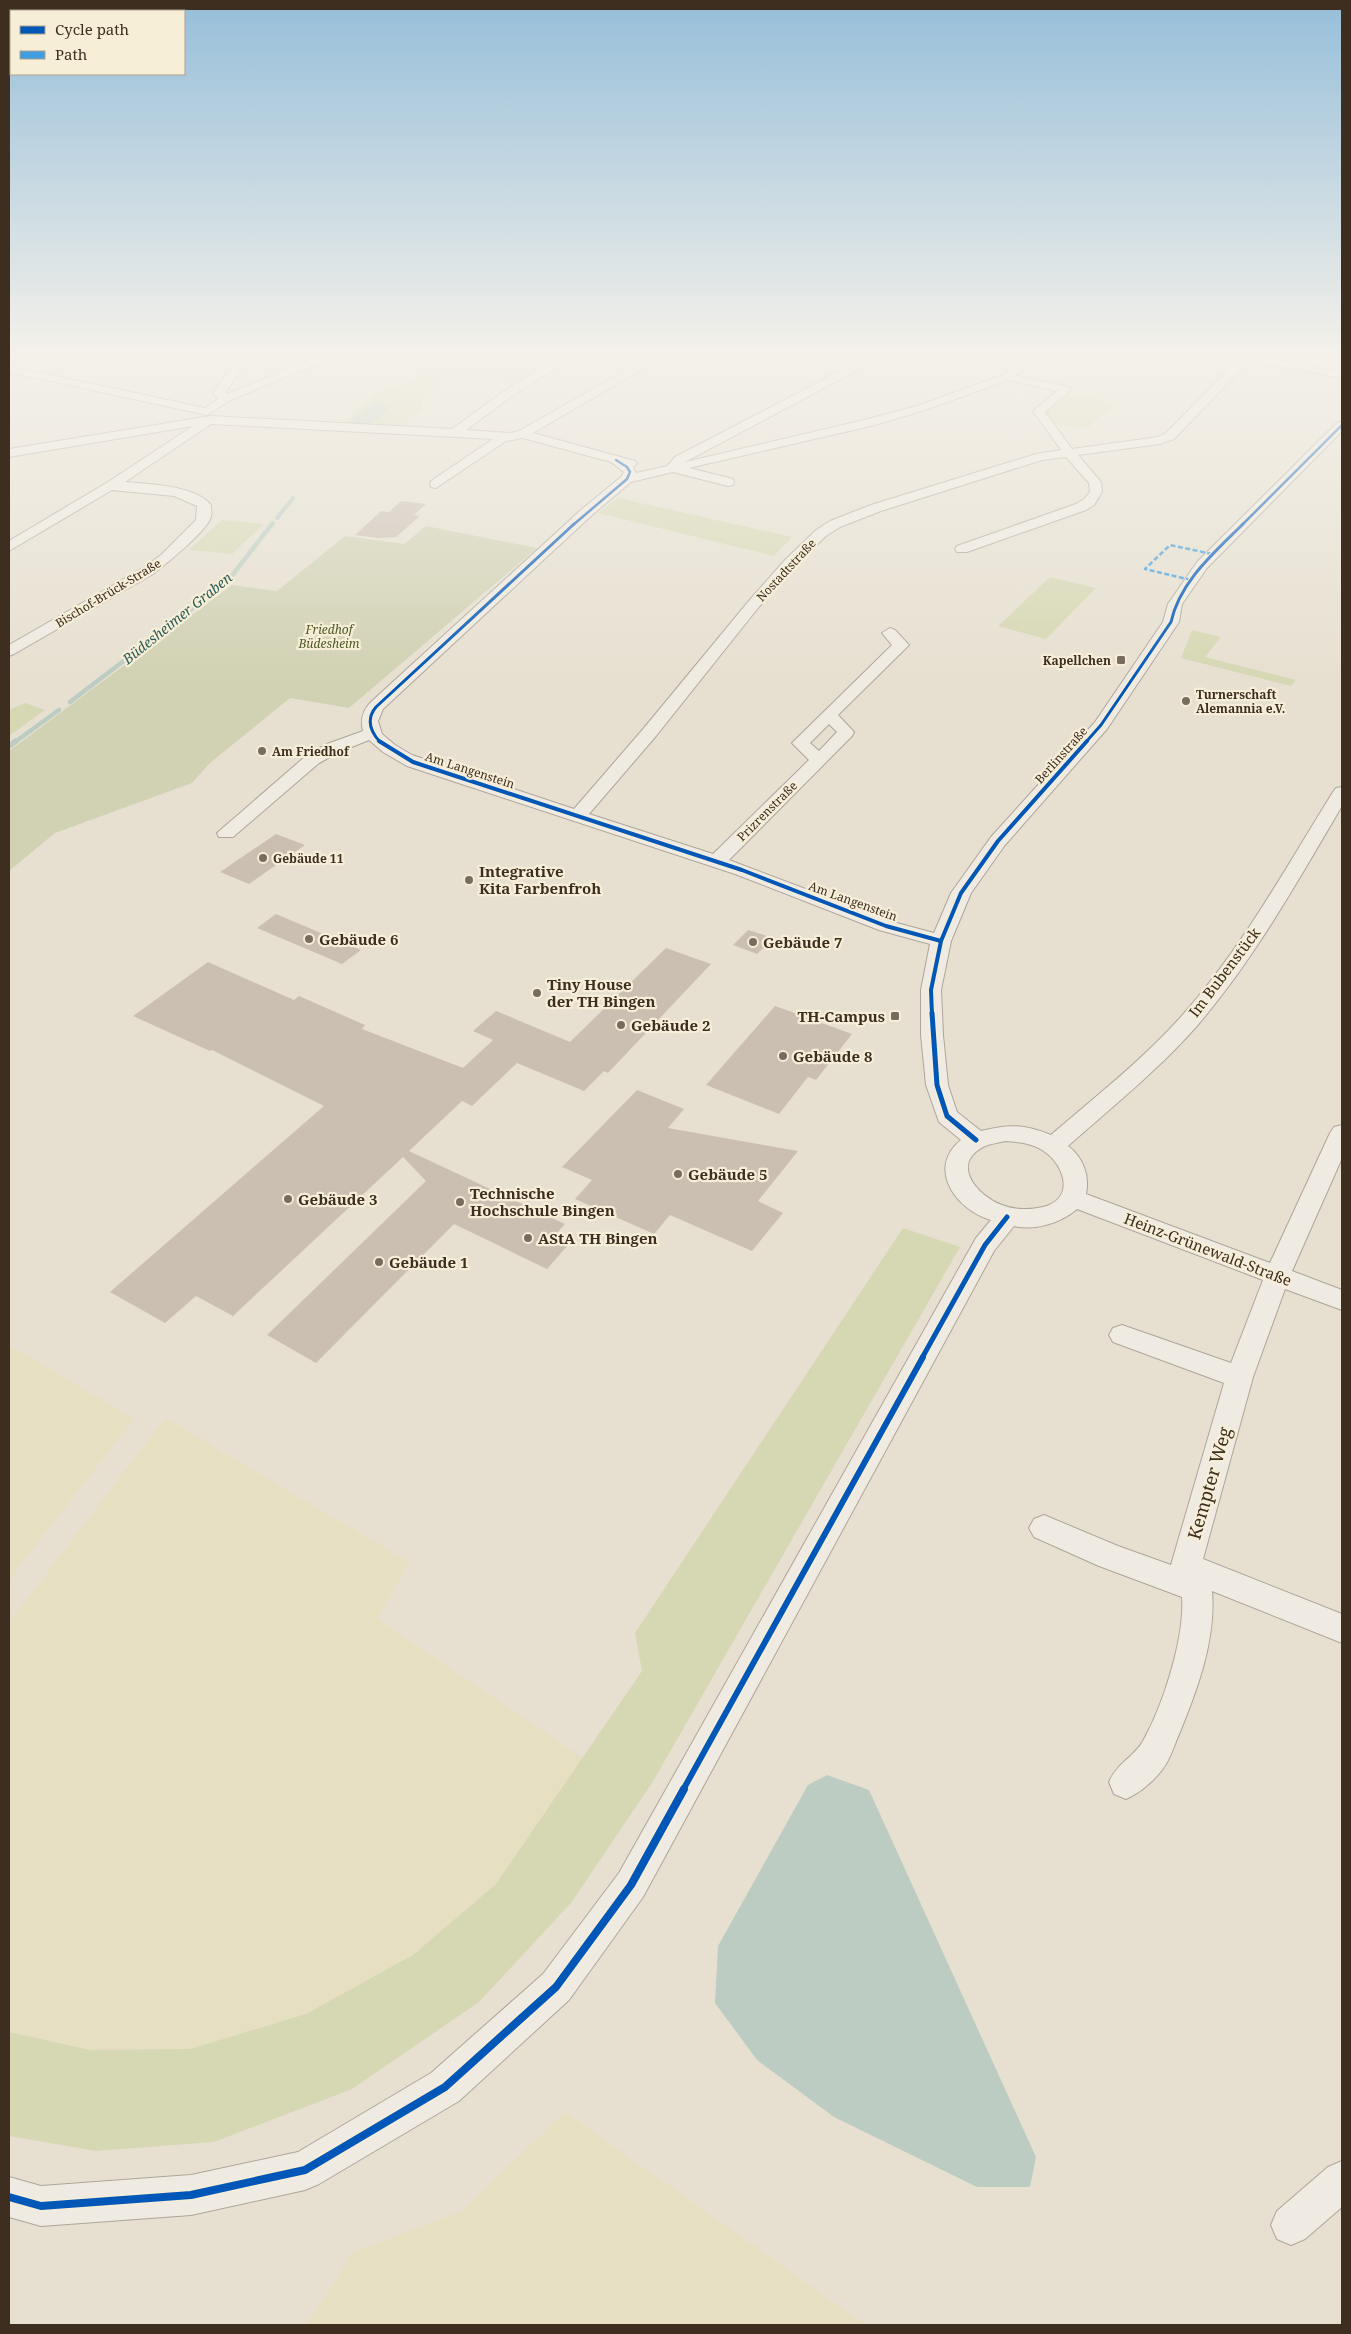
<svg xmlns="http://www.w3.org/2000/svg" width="1351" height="2334" font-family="'Noto Serif',serif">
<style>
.farmland{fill:#e6dfc2}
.green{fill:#d6d7b3}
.cemetery{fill:#d1d1b3}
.water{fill:#bcccc2}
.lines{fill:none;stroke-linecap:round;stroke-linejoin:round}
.stream-far2{stroke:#bcccc2;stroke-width:4}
.stream-far1{stroke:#bcccc2;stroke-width:4.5}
.stream{stroke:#bcccc2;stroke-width:5.5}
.building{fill:#cbbfb2}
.minor-casing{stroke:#ada599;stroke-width:2}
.minor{fill:#efebe3;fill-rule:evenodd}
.quiet{stroke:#3f9de0;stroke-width:2.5;stroke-dasharray:5 2.5;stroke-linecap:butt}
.cycleway-far5-casing{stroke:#f7eed8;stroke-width:4.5}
.cycleway-far4-casing{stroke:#f7eed8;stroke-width:5}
.cycleway-far3-casing{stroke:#f7eed8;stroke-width:6}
.cycleway-far2-casing{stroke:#f7eed8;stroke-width:8}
.cycleway-far1-casing{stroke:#f7eed8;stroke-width:9}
.cycleway-casing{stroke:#f7eed8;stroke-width:11}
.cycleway-far5{stroke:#0057b8;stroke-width:2.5}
.cycleway-far4{stroke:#0057b8;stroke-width:3}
.cycleway-far3{stroke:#0057b8;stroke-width:4}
.cycleway-far2{stroke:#0057b8;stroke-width:5}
.cycleway-far1{stroke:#0057b8;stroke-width:6}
.cycleway{stroke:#0057b8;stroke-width:8}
.poi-dot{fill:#786c5e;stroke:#f7eed8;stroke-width:2}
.labels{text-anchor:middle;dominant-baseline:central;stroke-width:4.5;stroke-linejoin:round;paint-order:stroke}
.far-street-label{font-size:12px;fill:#3d2e20;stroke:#f7eed8}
.far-park-label{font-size:12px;font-style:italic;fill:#4d5a26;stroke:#f7eed8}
.far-poi-label{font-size:12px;font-weight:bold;fill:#3d2e20;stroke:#f7eed8;text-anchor:start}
.far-water-label{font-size:14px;font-style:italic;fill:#2f5d5a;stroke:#f7eed8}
.poi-label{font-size:15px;font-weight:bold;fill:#3d2e20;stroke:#f7eed8;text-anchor:start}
.street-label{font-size:15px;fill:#3d2e20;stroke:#f7eed8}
.near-street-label{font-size:18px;fill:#3d2e20;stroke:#f7eed8}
</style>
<rect width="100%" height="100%" fill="#e7e0d1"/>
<path class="farmland" d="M9,1345L134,1419L9,1580Z
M165,1418L409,1562L378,1619L583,1758L496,1884L413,1955L306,2014L190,2049L90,2050L9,2032V1622Z
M565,2112L866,2325H307L352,2253L461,2211Z"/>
<path class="green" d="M445,352H574L517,384L479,377L463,381L446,378L440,379L441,383L423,397V406L417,415L408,417L409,427L340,425L374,394L411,381L423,367Z
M1068,394L1116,403L1086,429L1053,423L1046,412Z
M618,498L792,537L774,556L598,513Z
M222,520L264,524L232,554L189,550Z
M1050,577L1096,588L1046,639L998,626Z
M1192,630L1221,637L1205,657L1296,680L1291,686L1181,658Z
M25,703L45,710L9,736V710Z
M903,1228L960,1247L652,1783L571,1903L479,2002L352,2089L214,2142L96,2151L9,2136V2032L90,2050L190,2049L306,2014L413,1955L496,1884L642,1671L635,1633Z"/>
<path class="cemetery" d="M426,526L537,548L349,708L290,698L210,763L192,783L55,833L9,871V751L232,585L277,591L345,536L404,544Z"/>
<path class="water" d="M376,402L390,406C381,423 364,426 346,424Z
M827,1775L869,1790L1036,2157L1030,2187H977L834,2117L757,2060L715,2003L718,1946L808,1785Z"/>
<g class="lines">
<path class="stream-far2" d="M433,370L456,352
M277,518L293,498
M271,525L273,523"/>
<path class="stream-far1" d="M70,702L227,582L272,524
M15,742L59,710"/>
<path class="stream" d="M9,746L16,741"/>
</g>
<path class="building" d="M401,501L426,504L414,515L420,516L396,537L378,538L355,535L381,511L389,512Z
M276,834L305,845L249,884L220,872Z
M276,914L361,950L342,964L257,928Z
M748,930L773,938L757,954L733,945Z
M666,948L711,964L608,1073L604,1071L584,1091L517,1063L472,1106L462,1101L409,1151L565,1224L554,1236L569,1244L547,1269L454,1224L316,1363L267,1335L426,1181L403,1157L233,1316L196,1296L165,1323L110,1292L324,1106L212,1050L210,1051L133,1016L208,962L294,1000L299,996L365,1025L362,1029L463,1068L493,1040L473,1031L496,1011L570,1042Z
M775,1006L852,1034L816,1080L808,1077L779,1114L706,1085Z
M637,1090L684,1109L668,1128L798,1151L758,1201L783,1213L752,1251L670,1215L654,1234L575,1199L592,1180L562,1167Z"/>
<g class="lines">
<defs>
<path id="minor" d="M58,352L51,356L46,353V352Z
M242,352H253L225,393L227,394L330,352H345L229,401L207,415L9,372V366L205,408L218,399L213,393Z
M568,352H582L518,392L466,430L511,433L519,431L658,352H672L533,433L635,461L637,464L633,467L636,473L667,466L675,457L846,368L857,360L827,355L822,352L864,354L879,352L872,360L854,372L685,462L868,419L917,406L1003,375L1014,367L1018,352H1028L1024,369L1016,376L1066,386L1072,389L1045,412L1072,449L1158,437L1166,433L1239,359L1212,352H1258L1255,356L1342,372V378L1249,361L1174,439L1160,444L1078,455L1101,482L1102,492L1094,505L1086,510L967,552H957L955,549L957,546L1076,504L1084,499L1090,492L1089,483L1066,457L1042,460L881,511L840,527L826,536L795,566L758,608L656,736L589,814L713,854L809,760L792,743L892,645L882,633L890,628L895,630L909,645L838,715L854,732L852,736L729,860L893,922L934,933L951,893L991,837L1095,722L1163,622L1168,604L1197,562L1338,422H1342V431L1207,568L1182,604L1179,622L1107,729L1005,845L971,893L951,941L941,990L943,1035L948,1085L957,1112L981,1131C1009,1124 1024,1124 1051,1135C1095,1097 1141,1061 1180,1018C1241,950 1285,869 1333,792L1336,788L1342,787V806C1297,882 1254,960 1196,1027C1157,1071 1112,1107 1068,1146C1083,1157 1090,1176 1086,1194L1270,1263L1330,1133L1334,1127L1342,1125V1158L1292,1271L1342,1290V1310L1285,1289L1253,1377L1203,1559L1342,1614V1643L1212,1591C1216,1639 1198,1688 1180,1732C1175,1743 1172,1754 1166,1764C1158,1778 1140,1793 1126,1799L1114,1794L1109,1782C1117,1763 1134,1757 1143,1741C1163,1706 1185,1637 1182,1597L1099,1566L1034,1537L1029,1528L1034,1519L1044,1515L1118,1546L1171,1565L1224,1383L1113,1342L1109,1335L1113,1328L1122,1325L1231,1363L1263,1280L1077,1209C1061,1223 1035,1231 1014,1226L994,1251L643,1897L569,2000L459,2101L319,2184L305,2190L191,2215L41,2226L9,2217V2177L41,2186L191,2175L298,2152L431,2073L543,1974L619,1873L976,1238L991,1220C956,1210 926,1168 961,1140L939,1122L926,1085L921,1035V990L930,944L879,930L735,874L407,766L383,752L369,740L339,752L319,763L233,837H219L217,833L307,755L327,744L363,731C360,719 363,710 371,702L582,509L621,477L624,472L611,462L523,438L506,441L436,488L431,487L430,484L431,481L493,439L211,424L125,482C148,484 195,485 211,505C211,509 212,514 211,517C207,531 165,565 153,574L14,654L9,656V645L143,568L161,555L196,520L197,506L174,496L112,490L9,551V541L108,482L193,426L9,457V449L211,416L452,429L510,387ZM1008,380L1057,391L1033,411L1061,450L1036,454L871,505L830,521L816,530L785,560L748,602L644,728L574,809L412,755L395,745L382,734L378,721L383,709L592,515L631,482L673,472L728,486L733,485L734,482L733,479L689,468L875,425L925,410ZM829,724L837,732L819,751L810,743ZM1005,1141C1019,1142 1033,1143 1045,1152C1065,1166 1075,1199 1043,1207C1031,1210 1014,1210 1002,1205C978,1196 950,1165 983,1147C989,1144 998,1143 1005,1141Z
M1342,2161V2207L1305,2239L1291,2245L1277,2239L1271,2225L1277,2211L1328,2167Z"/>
</defs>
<use href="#minor" class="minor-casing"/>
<use href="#minor" class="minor"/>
<path class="quiet" d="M1191,580L1145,569L1170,545L1212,554"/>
<defs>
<path id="cycleway-far5" d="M573,525L627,479L630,472L627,467L616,460
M1242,525L1342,425"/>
<path id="cycleway-far4" d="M380,742C370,731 366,719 376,707L574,524
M1086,742L1101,725L1171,622C1180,581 1215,552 1243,524"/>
<path id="cycleway-far3" d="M379,741L413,762L742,870L886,926L941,941
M932,1015L931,990L941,941L961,893L998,841L1087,741"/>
<path id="cycleway-far2" d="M932,1013L937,1085L947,1116L976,1140
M922,1358L985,1245L1007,1217"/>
<path id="cycleway-far1" d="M683,1790L923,1357"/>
<path id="cycleway" d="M9,2197L41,2206L191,2195L305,2170L445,2087L556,1987L631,1885L684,1789"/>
</defs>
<use href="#cycleway-far5" class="cycleway-far5-casing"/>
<use href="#cycleway-far4" class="cycleway-far4-casing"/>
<use href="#cycleway-far3" class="cycleway-far3-casing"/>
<use href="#cycleway-far2" class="cycleway-far2-casing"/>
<use href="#cycleway-far1" class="cycleway-far1-casing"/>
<use href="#cycleway" class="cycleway-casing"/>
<use href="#cycleway-far5" class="cycleway-far5"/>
<use href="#cycleway-far4" class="cycleway-far4"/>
<use href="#cycleway-far3" class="cycleway-far3"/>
<use href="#cycleway-far2" class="cycleway-far2"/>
<use href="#cycleway-far1" class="cycleway-far1"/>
<use href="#cycleway" class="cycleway"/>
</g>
<linearGradient id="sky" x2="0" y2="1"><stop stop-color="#96bed9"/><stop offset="0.52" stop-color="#f4f1ea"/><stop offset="1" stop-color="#f4f1ea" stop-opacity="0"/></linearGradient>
<rect width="1351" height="679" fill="url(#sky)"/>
<g class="poi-dot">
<rect x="1116" y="655" width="10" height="10" rx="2.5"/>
<circle cx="1186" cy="701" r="5"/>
<circle cx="262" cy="751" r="5"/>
<circle cx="263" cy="858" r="5"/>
<circle cx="469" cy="880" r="5"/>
<circle cx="309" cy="939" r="5"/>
<circle cx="753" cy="942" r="5"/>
<circle cx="537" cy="993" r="5"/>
<rect x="890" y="1011" width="10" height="10" rx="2.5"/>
<circle cx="621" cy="1025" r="5"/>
<circle cx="783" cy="1056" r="5"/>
<circle cx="678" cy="1174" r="5"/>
<circle cx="288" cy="1199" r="5"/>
<circle cx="460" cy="1202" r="5"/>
<circle cx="528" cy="1238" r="5"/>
<circle cx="379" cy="1262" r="5"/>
</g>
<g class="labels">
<g class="far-street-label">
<text transform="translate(786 570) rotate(-47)">Nostadtstraße</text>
<text transform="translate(108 593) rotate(-31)">Bischof-Brück-Straße</text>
<text transform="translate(1061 755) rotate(-48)">Berlinstraße</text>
<text transform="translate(470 770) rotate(18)">Am Langenstein</text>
<text transform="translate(767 811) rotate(-45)">Prizrenstraße</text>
<text transform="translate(853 901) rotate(20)">Am Langenstein</text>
</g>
<g class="far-park-label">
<text x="329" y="629">Friedhof<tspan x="329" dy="14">Büdesheim</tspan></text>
</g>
<g class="far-poi-label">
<text x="1111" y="660" text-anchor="end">Kapellchen</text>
<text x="1196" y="694">Turnerschaft<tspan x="1196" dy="14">Alemannia e.V.</tspan></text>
<text x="272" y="751">Am Friedhof</text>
<text x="273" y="858">Gebäude 11</text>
</g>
<g class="far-water-label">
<text transform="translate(177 618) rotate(-39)">Büdesheimer Graben</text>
</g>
<g class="poi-label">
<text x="479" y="871">Integrative<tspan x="479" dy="17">Kita Farbenfroh</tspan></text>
<text x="319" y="939">Gebäude 6</text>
<text x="763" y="942">Gebäude 7</text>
<text x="547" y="984">Tiny House<tspan x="547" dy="17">der TH Bingen</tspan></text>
<text x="885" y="1016" text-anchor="end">TH-Campus</text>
<text x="631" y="1025">Gebäude 2</text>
<text x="793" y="1056">Gebäude 8</text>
<text x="688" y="1174">Gebäude 5</text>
<text x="470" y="1193">Technische<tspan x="470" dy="17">Hochschule Bingen</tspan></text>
<text x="298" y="1199">Gebäude 3</text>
<text x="538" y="1238">AStA TH Bingen</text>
<text x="389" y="1262">Gebäude 1</text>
</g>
<g class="street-label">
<text transform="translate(1224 972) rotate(-53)">Im Bubenstück</text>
<text transform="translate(1208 1249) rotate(21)">Heinz-Grünewald-Straße</text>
</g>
<g class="near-street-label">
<text transform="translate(1209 1483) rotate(-74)">Kempter Weg</text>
</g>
</g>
<rect width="1351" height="2334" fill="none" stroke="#3d2e20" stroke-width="20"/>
<rect x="10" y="10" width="175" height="65" fill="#f7eed8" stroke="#ada18e"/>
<rect x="20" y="26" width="25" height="8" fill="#0057b8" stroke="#ada18e"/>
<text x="55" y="35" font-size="15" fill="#3d2e20">Cycle path</text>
<rect x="20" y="51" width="25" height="8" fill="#3f9de0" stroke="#ada18e"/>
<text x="55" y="60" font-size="15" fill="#3d2e20">Path</text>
</svg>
